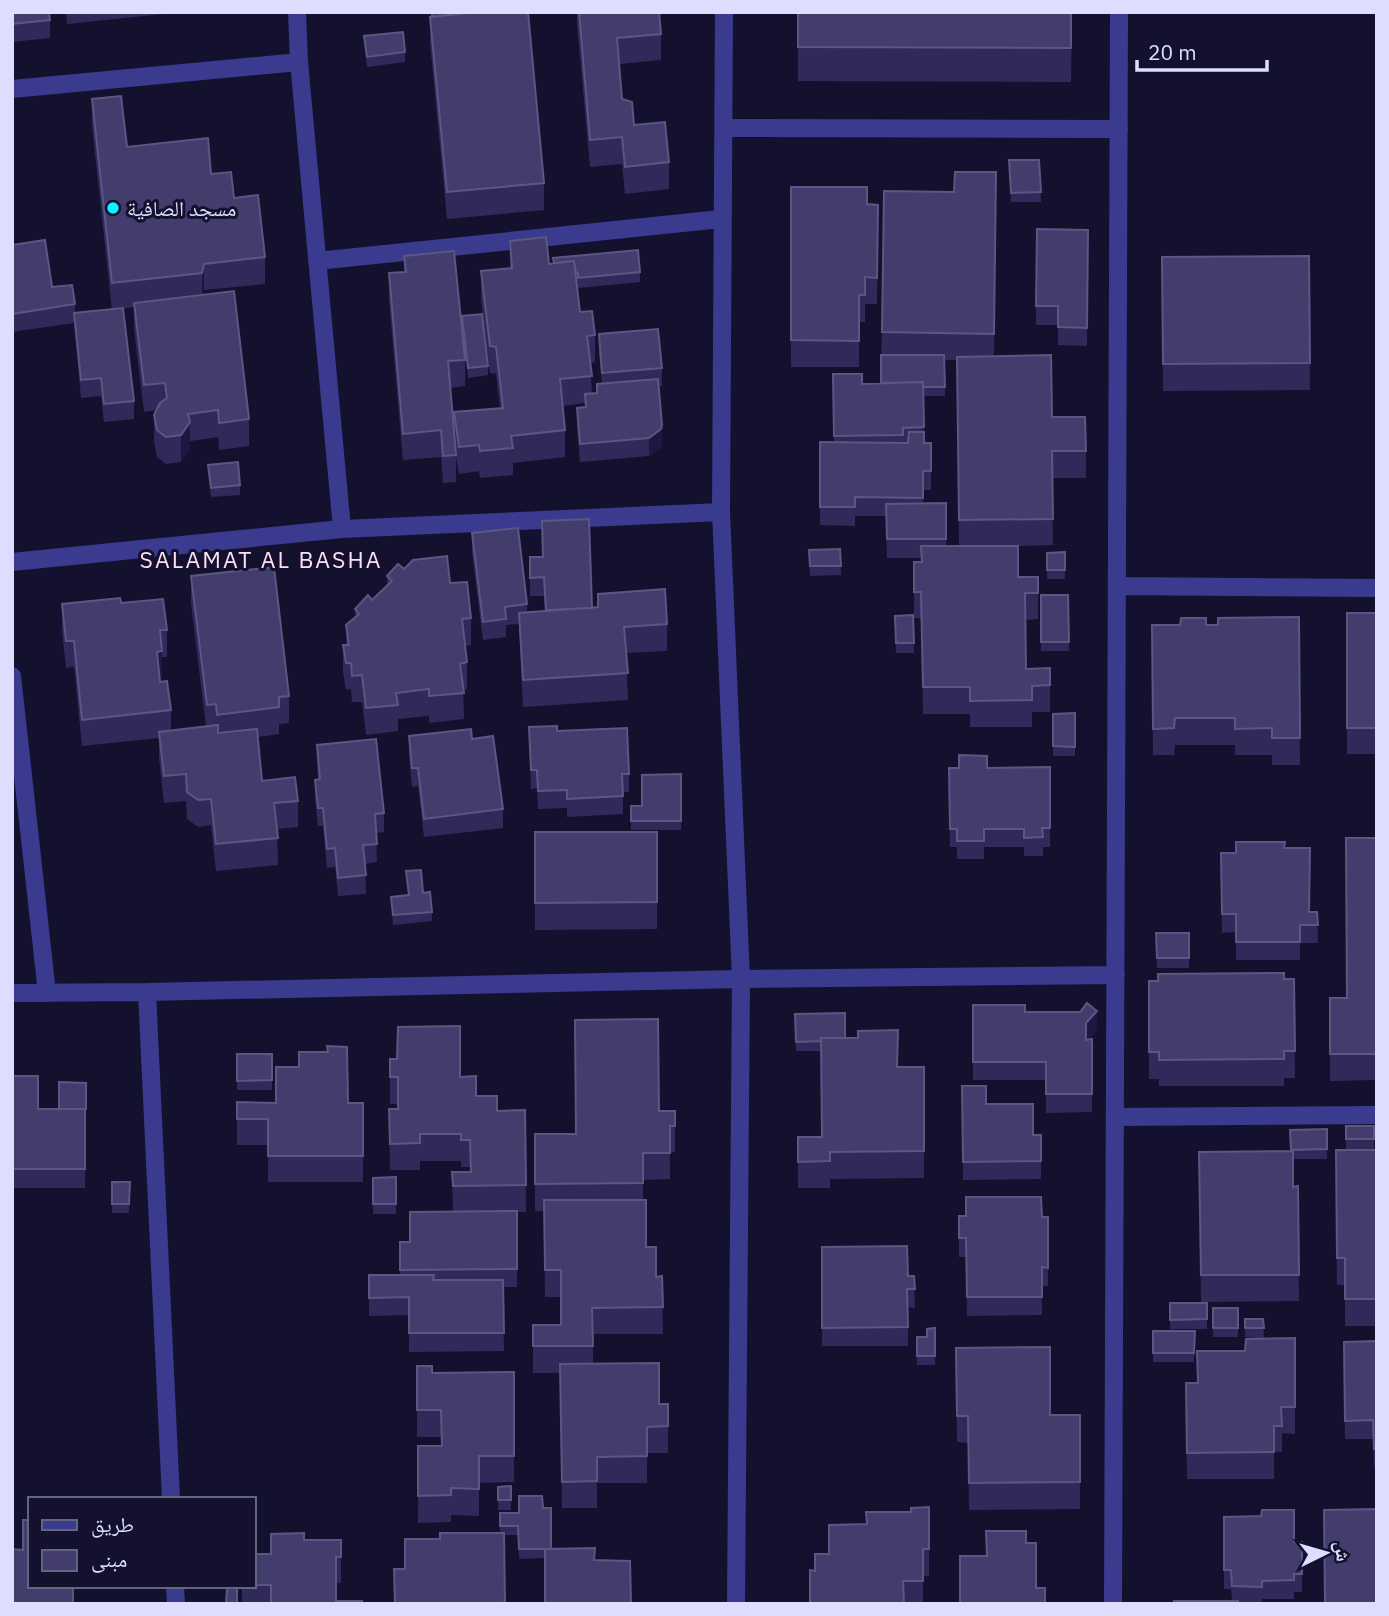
<svg xmlns="http://www.w3.org/2000/svg" width="1389" height="1616" font-family="'IBM Plex Sans','Noto Naskh Arabic',sans-serif">
<style>
.lines{fill:none;stroke-linecap:round;stroke-linejoin:round}
.street{stroke:#3a3b8e;stroke-width:18}
.wall{fill:#302a5b;fill-rule:evenodd}
.shaded-wall{fill:#1d1842}
.building{fill:#433d6d;stroke:#5b5684;stroke-width:2}
.poi-dot{fill:#09f4ff;stroke:#14112e;stroke-width:2.5}
.labels{text-anchor:middle;dominant-baseline:central;stroke-width:6;stroke-linejoin:round;paint-order:stroke}
.poi-label{font-size:21px;fill:#dfddff;stroke:#14112e;text-anchor:start}
.neighbourhood-label{font-size:23px;letter-spacing:2px;fill:#ffdff5;stroke:#14112e}
</style>
<rect width="100%" height="100%" fill="#14112e"/>
<g class="lines">
<path class="street" d="M297,12L299,62L342,529
M724,12L721,512L741,979L736,1604
M12,89L299,62
M724,128L1119,129
M317,261L721,219
M12,562L342,529L721,512
M1117,586L1377,588
M12,676L47,993
M147,992L171,1499
M12,993L147,992L741,979L1116,975
M1115,1117L1377,1115
M175,1586L176,1604
M1113,1604L1119,12"/>
</g>
<path class="wall" d="M12,12L50,20V38L12,42Z
M66,12H182L67,24Z
M431,12H455L544,183V210L447,219L430,43Z
M577,12H659L661,34V60L619,64L622,99L634,125L669,162V189L625,194L622,164L590,167L577,24Z
M798,12H1072L1071,82L798,81Z
M364,36L405,52V62L367,67Z
M92,99L127,147L211,174L234,198L265,257V284L204,290L203,294L249,419V446L219,450L218,437L190,441V448L181,462L166,464L157,457L154,442V415L157,410L144,412L134,329V307L121,309L134,401V419L104,422L101,396L81,398L74,323L12,332V245L52,287L75,304V313L112,310L92,126Z
M1009,160H1039L1041,202H1011Z
M996,172L994,356L1086,451V478H1052L1053,545L1018,546V577H1038V619L1026,620V669L1050,668V712H1032V727H970V714H923L921,618H914V589L921,562V558H887L886,516H855V526L820,525V442L834,443L833,374L862,384L881,383L884,191L954,192ZM944,360H957L959,546H946V503L923,504V490H931V443H924L923,396H945Z
M791,187L867,204L878,205L877,304H865V322H859V367H791Z
M1037,229L1088,230L1087,346L1058,345V325H1036Z
M510,241L549,264L640,272V282L578,288L577,282L580,312L595,335V362L590,363L592,393H597V384H602L599,352V334L662,368V386H659L662,443L661,448L649,456L580,462L577,426V408L585,407V403L563,406L565,430V457L513,463V475L480,478L479,471L459,474L456,457V482L443,483L441,457L403,460L389,300V273L404,272V256L465,360V386L451,388L454,429V412L500,408L496,374L490,373L481,298V271L510,268Z
M1309,256L1310,390L1163,391L1162,257Z
M462,316L488,366V375L468,378Z
M208,465L240,485V495L211,497Z
M472,533L527,604V612L545,611L544,596H530V557H543L592,608L667,624V651L626,653L628,700L523,707L519,624L506,625V637L483,640L472,552Z
M840,549L841,575L810,576L809,550Z
M1065,552V579H1047V553Z
M404,569L450,583L471,618V645L465,646L467,662V689L463,690L464,719L429,723V716L398,719V731L366,735L362,702H352L351,689L346,690L343,672V645H346V625L355,617V609L372,600L387,586V576Z
M191,576L289,696V723L279,724V734L258,737L262,781L298,801V827L277,829L278,865L216,871L211,825L198,827L187,819L186,801L164,803L159,759V738L82,746L74,667L66,668L62,631V604L121,603L167,630V657H162V678H160L171,710V731L206,727L191,603Z
M1041,595H1068L1069,651H1041Z
M1347,613H1377V754H1347Z
M913,615L914,653H896L895,616Z
M1299,617L1300,765H1272V755H1235V745H1175L1174,755H1153L1152,625H1218Z
M1075,713V756H1053V714Z
M529,727L629,774V792H623V814L567,817V808L538,809L537,788L531,789Z
M409,736L472,739L503,809V828L424,837L418,786L412,787L409,755Z
M317,745L384,813V832L376,833L377,862L365,864L366,894L338,896L335,867L327,868L323,826H318L315,798V780L318,779L317,763Z
M1050,767V847H1043V856H1024V847H984V859H957V847H950L949,768Z
M681,774V830H631V806H642Z
M535,832H657V929L535,930Z
M1377,838V1080L1330,1081V998H1347Z
M1285,848L1310,912H1317L1318,943H1300V960H1236V932L1222,933L1221,853H1236Z
M406,871L432,912V921L393,925L391,897L408,895Z
M1156,933H1189V968H1157Z
M1294,979L1295,1078H1284V1086H1159V1079H1149V981Z
M973,1005L1025,1012L1097,1029L1088,1040L1092,1039V1112L1046,1113V1080H973Z
M795,1014L845,1038L898,1067H924V1178L830,1179V1188H798V1137H822L821,1051H796Z
M299,1052L348,1103H363V1182H268V1145H237V1102L276,1103L299,1067Z
M237,1054H272V1090H237Z
M390,1059L460,1077L476,1096L497,1111L525,1110L526,1212H517V1287H503L504,1351L409,1352V1315L369,1316V1275H400V1242H410L453,1211L452,1172H470V1167H461V1161H420V1170H390L389,1109H398V1104H390Z
M12,1076L38,1109H59L86,1083L85,1188H12Z
M962,1086L986,1104L1033,1135H1041V1179L963,1180Z
M659,1111H675V1152L670,1153V1179L643,1180V1200L646,1247L656,1277L662,1276L663,1334H593V1363L659,1404H668V1453H647V1483H597V1508H562L560,1373H533V1325H561V1297H545L544,1211H535V1134H576Z
M1346,1126H1374V1149H1346Z
M1327,1129V1159H1293V1187L1298,1186L1299,1301L1201,1302L1199,1152L1290,1151V1130Z
M1336,1150H1377V1326H1345V1285H1337Z
M396,1177V1214H373V1178Z
M112,1182H130L129,1213H112Z
M1042,1217H1048V1286H1042V1315L967,1316L966,1257H959V1234Z
M822,1247L908,1276H914L915,1308L908,1307V1346H822Z
M1170,1303H1207V1329H1170Z
M1213,1308H1238V1337H1213Z
M1245,1319H1263L1264,1338L1245,1337Z
M935,1328V1365H917V1337H927Z
M1153,1331H1195L1194,1362H1153Z
M1295,1338V1434L1282,1433V1452H1274V1479H1187L1186,1383H1197Z
M1377,1341V1467H1374L1373,1439H1345L1344,1342Z
M956,1348L1050,1415H1080V1509L969,1510L968,1443L957,1442Z
M417,1366L432,1373L514,1372V1482L479,1483V1516L451,1515V1522L418,1523V1446H441V1437H417Z
M511,1486V1510H498V1487Z
M929,1507V1576H923V1604H810L815,1571L829,1554L866,1524Z
M543,1508L551,1549L595,1560L631,1604L545,1558L519,1559L518,1535H504L405,1569L440,1539L500,1533V1513H519Z
M1224,1517L1294,1542H1302V1592H1294V1599H1262V1604H1174L1232,1601L1231,1589H1224Z
M304,1540H341V1583H336V1601L362,1604H242V1586H254V1554H271Z"/>
<path class="shaded-wall" d="M204,264V290L202,300V273Z
M190,422V448L181,462V435Z
M662,425V443L661,448L649,456V438Z
M162,651V678L157,679V652Z
M1097,1011V1029L1086,1042V1023Z"/>
<path class="building" d="M12,12H49L50,20L12,24Z
M432,12H455V14L432,17Z
M478,12H528L544,183L447,192L430,17Z
M579,12H659L661,34L617,38L622,99L632,102L634,125L665,122L669,162L625,167L622,137L590,140Z
M798,12H1071V48L798,47Z
M403,32L405,52L367,57L364,36Z
M121,96L127,147L208,138L211,174L231,172L234,198L258,195L265,257L204,264L202,273L112,283L92,99Z
M1009,160H1039L1041,192L1011,193Z
M955,172H996L994,334L882,332L884,191L954,192Z
M791,187H867V204L878,205L877,278L865,277V295H859V341L791,340Z
M1037,229L1088,230L1087,328L1058,327V306H1036Z
M546,237L549,264L574,261L580,312L592,311L595,335L587,336L592,376L560,379L565,430L511,436L513,448L480,451L479,445L459,447L454,412L503,408L496,347L490,346L481,271L512,268L510,241Z
M45,240L52,287L72,285L75,304L12,314V245Z
M638,250L640,272L578,278V273H576L574,261L554,263L553,258Z
M454,251L465,360L448,361L456,455L443,456L441,430L403,434L389,273L406,272L404,256Z
M1309,256L1310,363L1163,364L1162,257Z
M234,291L249,419L219,423L218,410L188,414L190,422L181,435L166,437L157,430L154,415L160,403L167,398L165,383L144,385L134,303Z
M123,308L134,401L104,404L101,378L81,380L74,313Z
M482,314L488,366L468,368L462,316Z
M658,329L662,368L602,373L599,334Z
M881,355H944L945,387H923V382L881,383Z
M1051,355L1052,417H1085L1086,451H1052L1053,519L959,520L957,357Z
M833,374H862V384L923,382L924,427L903,428V435L834,436Z
M658,379L662,425L661,429L649,438L580,444L577,408L586,407L585,394L597,393V384Z
M909,432H924V443H931V471H923V498L855,497V507H820V442L908,443Z
M238,462L240,485L211,488L208,465Z
M946,503V539H887L886,504Z
M589,519L592,608L546,610L544,577L530,578V557H543L542,521Z
M518,528L527,604L505,607L506,619L483,622L472,533Z
M921,546H1018V577H1038V593H1025L1026,669L1050,668V685L1032,686V700L970,701V687H923L921,592H914V562H922Z
M840,549L841,566H810L809,550Z
M1065,552V570H1047V553Z
M447,556L450,583L467,582L471,618L462,619L467,662L460,664L464,693L429,696V689L396,693L398,705L366,708L362,675L352,676L351,663H346L343,645H349L346,625L359,614L355,609L368,595L372,600L392,581L387,576L398,564L404,569L413,560Z
M274,567L289,696L279,697V707L217,715L216,704L207,705L191,576Z
M665,589L667,624L624,627L628,673L523,680L519,613L598,607V594Z
M1041,595H1068L1069,642H1041Z
M120,598L121,603L163,599L167,630H160L162,651L157,652L160,682L167,681L171,710L82,720L74,641H66L62,604Z
M1347,613H1377V728H1347Z
M913,615L914,643H896L895,616Z
M1299,617L1300,738H1272V728L1235,729V718H1175L1174,728L1153,729L1152,625H1180L1181,618H1206V625H1218V618Z
M1075,713V747L1053,746V714Z
M218,725V733L257,729L262,781L295,777L298,801L274,803L278,838L216,844L211,799L198,800L187,792L186,774L164,776L159,732Z
M557,726V731L627,728L629,774H622L623,796L567,799V790L538,791L537,770H531L529,727Z
M471,729L472,739L493,736L503,809L424,819L418,768H412L409,736Z
M376,739L384,813L375,814L377,844L363,845L366,875L338,878L335,848L327,849L323,808H318L315,780L320,779L317,745Z
M959,755L987,756V768L1050,767V828H1042L1043,837L1024,838V829H984V841H957V829H950L949,768H959Z
M681,774V821H631V806H642V775Z
M535,832H657V902L535,903Z
M1346,838H1377V1054H1330V998H1347Z
M1236,842H1285L1284,848H1310L1309,912H1317L1318,925H1300V942H1236V914H1222L1221,853H1236Z
M421,870L423,893L430,892L432,912L393,915L391,897L409,895L406,871Z
M1156,933H1189V958H1157Z
M1284,973V979H1294L1295,1051H1284V1059L1159,1060V1052H1149V981H1158V974Z
M1087,1003L1097,1011L1086,1023V1040L1092,1039V1094H1046V1062H973V1005H1025V1012H1080Z
M845,1013V1038H821V1041L796,1042L795,1014Z
M658,1019L659,1111H675V1126H670V1153H643V1183L535,1184V1134H576L575,1020Z
M460,1026V1077L476,1076V1096H497V1111L525,1110L526,1185L453,1186L452,1172H471L470,1140H461V1134H420V1143L390,1144L389,1109H398V1077H390V1059H397L398,1027Z
M898,1030L897,1067H924V1151L830,1152V1161L798,1162V1137H822L821,1038H858V1031Z
M327,1046L347,1047L348,1103H363V1156H268V1119H237V1102L276,1103V1067H299V1052H328Z
M237,1054H272V1080L237,1081Z
M12,1076H38V1109H85V1169H12Z
M59,1082L86,1083V1109H59Z
M962,1086H986V1104H1033V1135H1041V1161L963,1162Z
M1346,1126H1374V1139H1346Z
M1327,1129V1149L1291,1150L1290,1130Z
M1336,1150H1377V1299H1345V1258H1337Z
M1293,1151V1187L1298,1186L1299,1275H1201L1199,1152Z
M396,1177V1204H373V1178Z
M112,1182H130L129,1204H112Z
M966,1197H1041L1042,1217H1048V1268L1042,1267V1297H967L966,1238H959V1216H966Z
M544,1200H646V1247H656V1277L662,1276L663,1307L592,1308L593,1346H533V1325H561V1270H545Z
M517,1211V1269L400,1270V1242H410V1212Z
M907,1246L908,1276H914L915,1289H907L908,1327L822,1328V1247Z
M369,1275H434L433,1280H503L504,1333H409V1297L369,1298Z
M1170,1303H1207V1319L1170,1320Z
M1213,1308H1238V1328H1213Z
M1245,1319H1263L1264,1328H1245Z
M935,1328V1356H917V1337H927V1329Z
M1153,1331H1195L1194,1353H1153Z
M1295,1338V1407H1281L1282,1426H1274V1452L1187,1453L1186,1383H1198L1197,1351H1245L1246,1339Z
M1377,1341V1449H1374L1373,1420L1345,1421L1344,1342Z
M1050,1347V1415H1080V1482L969,1483L968,1416H957L956,1348Z
M659,1363V1404H668V1426L647,1427V1456L597,1457V1481L562,1482L560,1364Z
M417,1366H432V1373L514,1372V1456H479V1489L451,1488V1495L418,1496V1446H442L441,1410H417Z
M511,1486V1500H498V1487Z
M519,1496H542L543,1508H551V1549H519L518,1526H500V1513H519Z
M929,1507V1549H923V1581H903L904,1604H810V1570L815,1571V1554H829V1525L867,1524L866,1512H911V1508Z
M1377,1509V1604H1325L1324,1510Z
M1262,1510H1294V1542H1302V1574H1294V1580L1262,1581V1587L1232,1586L1231,1570H1224V1517L1261,1516Z
M23,1520H30V1586H73V1604H12V1549L23,1550Z
M986,1531H1026V1543H1036V1588H1045V1604H960V1556H987Z
M304,1533V1540H341V1557H336V1601H362V1604H271V1585H254V1554H271V1534Z
M440,1533H504L505,1604H395L394,1569H405V1539H440Z
M595,1548L594,1560L630,1561L631,1604H545V1549Z
M227,1588H237V1603L226,1604Z
M1174,1601H1238V1604H1174Z"/>
<circle class="poi-dot" cx="113" cy="208" r="7"/>
<g class="labels">
<g class="poi-label">
<text x="127" y="208">مسجد الصافية</text>
</g>
<g class="neighbourhood-label">
<text x="261" y="559">SALAMAT AL BASHA</text>
</g>
</g>
<rect width="1389" height="1616" fill="none" stroke="#dfddff" stroke-width="28"/>
<rect x="28" y="1497" width="228" height="91" fill="#14112e" stroke="#656382" stroke-width="2"/>
<rect x="42" y="1520" width="35" height="10" fill="#3a3b8e" stroke="#656382" stroke-width="2"/>
<text x="91" y="1532" font-size="21" fill="#dfddff">طريق</text>
<rect x="42" y="1550" width="35" height="21" fill="#433d6d" stroke="#656382" stroke-width="2"/>
<text x="91" y="1567" font-size="21" fill="#dfddff">مبنى</text>
<g transform="translate(1326 1553) rotate(85)" stroke="#14112e" stroke-width="5" paint-order="stroke">
<path d="M0-5L12 26L0 18L-12 26Z" fill="#dfddff"/>
<text y="-10" font-size="19" font-weight="bold" text-anchor="middle" fill="#dfddff">ش</text>
</g>
<path d="M1137 60v10h130v-10" fill="none" stroke="#dfddff" stroke-width="3.5"/>
<text x="1148" y="60" font-size="21" fill="#dfddff" stroke="#14112e" stroke-width="5" paint-order="stroke">20 m</text>
</svg>
